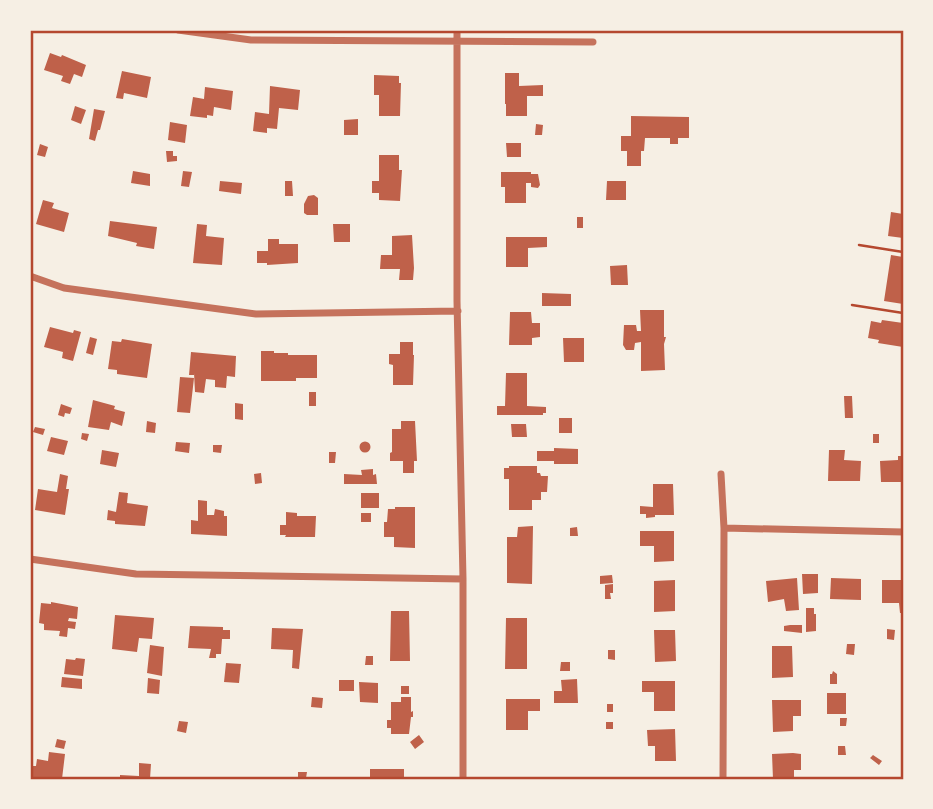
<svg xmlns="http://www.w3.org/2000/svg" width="933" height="809" font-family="Raleway,sans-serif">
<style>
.building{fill:#bf614a}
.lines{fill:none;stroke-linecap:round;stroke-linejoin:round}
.path{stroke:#b5482f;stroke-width:2.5}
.minor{stroke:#c5725c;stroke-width:7}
.neatline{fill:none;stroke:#b5482f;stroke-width:2.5}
</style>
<rect width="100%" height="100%" fill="#f6efe4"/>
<path class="building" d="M50,53L61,57L62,55L86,65L82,77L74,74L70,84L61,81L63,76L44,70Z
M122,71L151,77L147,98L124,93L123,99L116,98Z
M505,73H519V86L543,85V96H527V116H506V104H505Z
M374,75L399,76V83H401L400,116H379V95H374Z
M270,86L300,90L298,110L279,108L277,129L267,128V133L253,131L255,112L269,114Z
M205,87L233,91L231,110L214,107L213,116L207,115V118L190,116L193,97L204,99Z
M75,106L86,110L81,124L71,120Z
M94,109L105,111L100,130H98L95,141L89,139Z
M631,116L689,117V138H678V144H670V138H645L644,151H641V166H627V151H621V136H631Z
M358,119V135H344V120Z
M170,122L187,125L185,143L168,140Z
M536,124L543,125L542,135H535Z
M506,143H521V157H507Z
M40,144L48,147L45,157L37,155Z
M166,151H173V156H177V161L167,162Z
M379,155H399V170H402L400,201L379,200V193H372V181H379Z
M133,171L150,174V186L131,183Z
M183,171L192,172L189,187L181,186Z
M501,172H531V174H538L540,185L538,188L531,187V183H526V203H505V187H501Z
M220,181L242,183L241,194L219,191Z
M285,181H292L293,196H285Z
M607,181H626V200H606Z
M314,195L318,198V215H307L304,213V204L308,196Z
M43,200L54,203L52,208L69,213L64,232L36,224Z
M891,212L903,214V238L888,236Z
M577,217H583V228H577Z
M110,221L157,227L154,249L136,246L137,243L108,236Z
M197,224L207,225L206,236L224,238L222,265L193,263Z
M333,224H350V242H334Z
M412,235L414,268L413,280H399L400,269H380L381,255H392V236Z
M506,237H547V247L528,248V267H506Z
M268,239H279V244H298V263L267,265V263H257V251H268Z
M891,255L903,257V304L884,301Z
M627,265L628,285H611L610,266Z
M542,293L571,294V306H542Z
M640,310H664V337H666L664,344L665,370L641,371V342L635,343L634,350H626L623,345L624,325H636L637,331H641Z
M510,312H531L532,323H540V337L532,338V345H509Z
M882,320L903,323V347L878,343L879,340L868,338L871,321L881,323Z
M50,327L73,333L74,330L81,332L73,361L62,358L63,352L44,347Z
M90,337L97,339L93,355L86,353Z
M563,338H584V362H564Z
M122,339L152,344L147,378L117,374V370L108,369L112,341L121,342Z
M400,342H413V355H414L413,385H393V365L389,364V354H400Z
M261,351H274V353H288V355H317V378H296V381H261Z
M191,352L236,356L235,377L227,376L226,388L215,387V380L206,379L204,393L195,392L194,373V375H189Z
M506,373H527V406L546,407V413H543V415H497V406H505Z
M180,377L194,378L190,413L177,412Z
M309,392H316V406H309Z
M844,396H852L853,418H845Z
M93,400L115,406L114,409L125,412L122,426L111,422L109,430L88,427Z
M235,403L243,404V420L235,419Z
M61,404L72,408L70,414L65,413L64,417L58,415Z
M559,418H572V433H559Z
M147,421L156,423L155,433L146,432Z
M401,421H415L417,461H414V473H403V461H390V453L392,452V429H401Z
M511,424H526L527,437H512Z
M35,427L45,429L43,435L33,432Z
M82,433L89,434L87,441L81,439Z
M873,434H879V443H873Z
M51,437L68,441L64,455L47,451Z
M359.5 447a5.5 5.5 0 1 1 11 0a5.5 5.5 0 1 1-11 0Z
M176,442L190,443L189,453L175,451Z
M213,445H222L221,453L213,452Z
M554,448L578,449V464H554V461H537V451H554Z
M102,450L119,453L116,467L100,464Z
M829,450H845L844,460L861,461L860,481H828Z
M329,452H336L335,463H329Z
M898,456H903V482H881L880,461L898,460Z
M509,466H537V473H540L541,476H548L547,492H541V500H532V510H509V479H504V468H509Z
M373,469V475L376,474L377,484H344V474L362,475L361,470Z
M261,473L262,483L255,484L254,474Z
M60,474L68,476L66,489H69L65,515L35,510L38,489L57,492Z
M653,484H673L674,515H655V517L646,518V514H640V506L653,507Z
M119,492L128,493L127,503L148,506L145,526L115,524V521L107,520L108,510L116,512Z
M361,493H379V508H361Z
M198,500L207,501V515H214L215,509L224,511V516H227V536L191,534V520L198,521Z
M395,507H415V548L394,547V537H384V522H387L388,509H395Z
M286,512L297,513V516H316L315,537H285L286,535H280V525H286Z
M361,513H371V522H361Z
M533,526L532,584L507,583V537H517L518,527Z
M577,527L578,536H570V528Z
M640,531H674V561L654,562V546H640Z
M802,574H818V593L803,594Z
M612,575L613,583L600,584V576Z
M797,578L799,610L786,611L784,599L768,602L766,581Z
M831,578L861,579V600L830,599Z
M675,580V611L654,612V581Z
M882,580H903V613H900L899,603H882Z
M613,584V593H610L611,599H605V585Z
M51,602L78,607L77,619L69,618L68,621L76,622L75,629L68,628L67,637L59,636L60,631L44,630V624L39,623L41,603L51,604Z
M806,608H814V614H816V631L806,632Z
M391,611H409L410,661H390Z
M115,615L154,618L152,639L139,638L137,652L112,649Z
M506,618H527V669H505Z
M790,625H802V633L784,631V626Z
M190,626L223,627V630H230V639H222L221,654H216V658H209L211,649L188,648Z
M272,628L303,629L299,669L292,668L293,650L271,649Z
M887,629L895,630L894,640L887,639Z
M654,630H675L676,661L655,662Z
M847,644H855L854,655L846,654Z
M150,645L164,647L162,676L147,673Z
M772,646H792L793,677L772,678Z
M608,650H615V660L608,659Z
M366,656H373V665H365Z
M76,658L85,659L83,676L64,674L66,659L75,660Z
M561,662H570V671H560Z
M226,663L241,664L239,683L224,682Z
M833,671L837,674V684H830V674H832Z
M62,677L82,679V689L61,687Z
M148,678L160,680L159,694L147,693Z
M577,679L578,703H554V691H562L561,680Z
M339,680H354V691H339Z
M642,681H675V711H654V692H642Z
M359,682L378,683V703L360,702Z
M401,686H409V694H401Z
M827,693H846V714H827Z
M312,697L323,698L322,708L311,707Z
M401,697H411V712L413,711V717H411L409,734H391V728H387V720H391V702H401Z
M506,699H540V711H528V730H506Z
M772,700H801V716H793V731L773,732Z
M607,704H613V712H607Z
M840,718H847L846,726H840Z
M179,721L188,722L186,733L177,731Z
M606,722H613V729H606Z
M675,729L676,761H655V746H648L647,730Z
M419,735L424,742L415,749L410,742Z
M57,739L66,741L64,749L55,747Z
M838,746H845L846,755H838Z
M49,752L65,754L62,779L30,778V766H36L37,759L48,761Z
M793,753L801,754V770H794V779H773L772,754Z
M873,755L882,761L879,765L870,758Z
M139,763L151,764L150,779H120V775L139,776Z
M370,769H404V779H370Z
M298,772H307L306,778L298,777Z"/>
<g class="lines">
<path class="path" d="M859,245L903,252
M852,305L903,313"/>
<path class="minor" d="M178,30L251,40L593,42
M457,30V301L463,579V779
M30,276L64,288L256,314L458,311
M721,474L724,528L723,779
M724,528L903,532
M30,559L136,574L463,579"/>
</g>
<rect width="933" height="809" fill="none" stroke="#f6efe4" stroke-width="63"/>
<rect x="32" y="32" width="870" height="746" class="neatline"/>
</svg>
